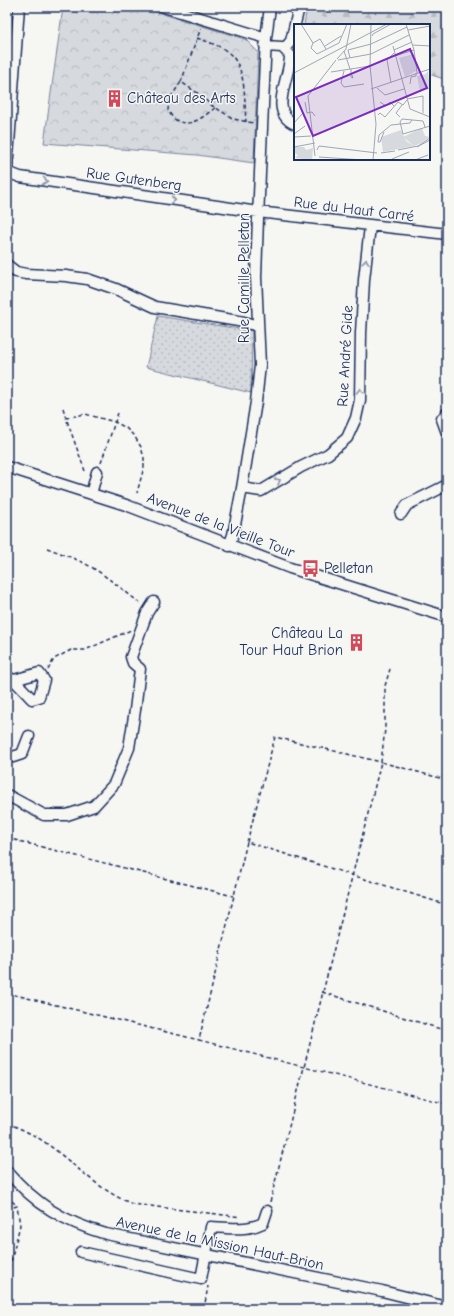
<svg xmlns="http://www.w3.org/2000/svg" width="454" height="1316" font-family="'Comic Neue',sans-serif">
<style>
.forest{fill:url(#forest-firs);stroke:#78849e}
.park{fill:url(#park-crowns);stroke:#78849e}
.garden{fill:url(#garden-dots);stroke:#78849e}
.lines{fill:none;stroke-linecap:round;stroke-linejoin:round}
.minor-casing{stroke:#1b2f5e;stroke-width:13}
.path{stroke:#1b2f5e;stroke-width:1.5;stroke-dasharray:4 3;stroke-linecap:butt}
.minor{stroke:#f6f6f2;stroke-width:10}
.oneway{stroke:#8892a8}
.labels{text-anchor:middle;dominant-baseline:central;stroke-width:3;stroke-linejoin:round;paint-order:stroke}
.poi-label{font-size:15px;fill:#1b2f5e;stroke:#f6f6f2;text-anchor:start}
.street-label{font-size:15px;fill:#1b2f5e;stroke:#f6f6f2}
.inset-road{fill:none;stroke:#9ea6b7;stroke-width:1}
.view{fill:#7b2cbf;fill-opacity:0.15;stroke:#7b2cbf;stroke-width:2}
.inset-edge{fill:none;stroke:#1b2f5e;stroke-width:2}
</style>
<defs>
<pattern id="forest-firs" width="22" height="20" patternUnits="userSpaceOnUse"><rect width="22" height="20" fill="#d6d9dd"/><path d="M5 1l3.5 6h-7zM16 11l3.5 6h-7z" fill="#b7bbc0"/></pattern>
<pattern id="park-crowns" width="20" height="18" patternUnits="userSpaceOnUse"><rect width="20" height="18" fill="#d6d9dd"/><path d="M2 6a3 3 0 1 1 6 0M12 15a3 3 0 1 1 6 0" fill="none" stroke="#b7bbc0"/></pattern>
<pattern id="garden-dots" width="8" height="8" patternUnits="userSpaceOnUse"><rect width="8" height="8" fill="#d6d9dd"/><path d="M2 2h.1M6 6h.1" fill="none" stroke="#b7bbc0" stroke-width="1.8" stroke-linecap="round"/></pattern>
</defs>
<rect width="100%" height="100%" fill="#f6f6f2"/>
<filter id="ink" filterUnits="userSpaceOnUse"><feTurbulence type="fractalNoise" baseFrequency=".025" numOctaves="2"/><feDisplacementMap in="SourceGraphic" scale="8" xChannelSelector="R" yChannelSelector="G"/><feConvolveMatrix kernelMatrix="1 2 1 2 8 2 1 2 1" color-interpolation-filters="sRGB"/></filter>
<g filter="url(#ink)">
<path class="forest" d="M307,7H447V80L429,74V25H304Z"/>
<path class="park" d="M63,7H140L245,39L258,52L254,163L197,155L44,143Z"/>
<path class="garden" d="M158,316L252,331L251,393L146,367Z"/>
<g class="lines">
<defs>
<path id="minor" d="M164,7L266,38
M265,46L282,47L290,55C291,77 267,112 295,124
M284,49L291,41L299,7
M7,171L19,7
M7,172L20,177L258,212L447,234
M7,265L16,272L26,274L66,276L87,279L116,289L155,307L244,322L258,326
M447,413L442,419L447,433
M7,467L126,505L290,568L447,617
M242,488L261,491L301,467L328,454L347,438L356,418L360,400L361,333L364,280L370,226
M91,494L97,472
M401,514L407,505L447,485
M229,546L233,535L242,488L256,402L260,365L256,277L258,218L266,38L270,7
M7,677L14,680L32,699L39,697L44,680L39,673L14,680
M7,755L13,757L22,754L29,736
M7,795L44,815H67L94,806L114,784L129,748L135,710L140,669L133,663L131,657L147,613L154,602
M7,1171C35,1204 64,1222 106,1234L382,1291L447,1307
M81,1252L201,1279L211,1227C228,1228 247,1231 263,1223L267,1211"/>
</defs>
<use href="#minor" class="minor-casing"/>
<path class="path" d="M197,38C208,42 222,46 230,54C247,70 244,100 246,122
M181,82L201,28
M215,108C204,116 190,129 176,120C172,118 170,113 168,110L169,100L181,82L199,94L211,105L234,119L253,123
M63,408L66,418
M101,463L118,413
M85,471L66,418L85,414L115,422L126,428L135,437L141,447L144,458V467L137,493
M47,548C63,554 79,560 93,568C110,579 126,592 141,604
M48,670L54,659L71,650H85L131,630
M7,838L233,896
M247,842L275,737L381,762L385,729V686L390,669
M447,905L247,842L199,1040L447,1104
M322,992L447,1031
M7,993L199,1040
M7,1123C22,1129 37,1136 50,1146C77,1166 101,1192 133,1204L241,1217
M7,1196L17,1206
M270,1202L381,762L447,780
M7,1209L17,1206L20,1225L7,1278
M204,1309L208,1286"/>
<use href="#minor" class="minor"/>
</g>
<defs><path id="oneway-chevron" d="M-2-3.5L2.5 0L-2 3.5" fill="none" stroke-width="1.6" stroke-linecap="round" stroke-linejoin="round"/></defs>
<g class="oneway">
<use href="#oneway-chevron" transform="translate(45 181) rotate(8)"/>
<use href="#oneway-chevron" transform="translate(173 200) rotate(8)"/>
<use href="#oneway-chevron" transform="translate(366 262) rotate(-84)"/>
<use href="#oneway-chevron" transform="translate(360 391) rotate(-90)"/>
<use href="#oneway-chevron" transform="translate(278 481) rotate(-30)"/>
</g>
</g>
<defs>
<symbol id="building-bare" viewBox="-9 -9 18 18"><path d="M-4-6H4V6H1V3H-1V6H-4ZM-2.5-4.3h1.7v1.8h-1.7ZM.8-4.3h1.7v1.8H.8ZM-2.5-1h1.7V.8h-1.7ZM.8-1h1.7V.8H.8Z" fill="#d1495b" stroke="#f6f6f2" stroke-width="2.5" paint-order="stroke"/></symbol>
<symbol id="bus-bare" viewBox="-9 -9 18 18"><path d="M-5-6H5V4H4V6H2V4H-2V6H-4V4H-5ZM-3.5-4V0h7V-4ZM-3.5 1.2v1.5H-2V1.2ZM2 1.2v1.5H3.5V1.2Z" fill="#d1495b" stroke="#f6f6f2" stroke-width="2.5" paint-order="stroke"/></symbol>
</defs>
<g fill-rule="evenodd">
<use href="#building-bare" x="102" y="86" width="25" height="25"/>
<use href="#bus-bare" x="298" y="556" width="25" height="25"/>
<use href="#building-bare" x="344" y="630" width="25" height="25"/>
</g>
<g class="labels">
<g class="poi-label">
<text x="127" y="98">Château des Arts</text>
<text x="324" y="568">Pelletan</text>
<text x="343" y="633" text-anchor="end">Château La<tspan x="343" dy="17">Tour Haut Brion</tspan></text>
</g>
<g class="street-label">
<text transform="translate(134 179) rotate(8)">Rue Gutenberg</text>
<text transform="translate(354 209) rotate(7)">Rue du Haut Carré</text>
<text transform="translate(244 278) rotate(-90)">Rue Camille Pelletan</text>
<text transform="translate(345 356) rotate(-87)">Rue André Gide</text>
<text transform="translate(221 525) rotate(21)">Avenue de la Vieille Tour</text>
<text transform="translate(220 1243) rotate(12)">Avenue de la Mission Haut-Brion</text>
</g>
</g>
<g transform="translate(294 24)">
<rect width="136" height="136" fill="#f6f6f2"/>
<path d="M134,47L136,65L126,67L123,52L132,50ZM107,106L112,117L120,122L89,128L87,113Z" fill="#d6d9dd"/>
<path d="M120,30L122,47L111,53L105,34ZM128,104L131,112L136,113L127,119L120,122L109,113ZM0,123H10L12,126L19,124L18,136L1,134L4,131L0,129Z" fill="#d6d9dd"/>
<path class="inset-road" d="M7,0L19,19L17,24L23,30L45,19M77,0L76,42L82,100L79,136M112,0L120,26L123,49M114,6L136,2M78,12L79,10L97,0M19,19L26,15L32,25M45,19L53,0M119,21L136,22M31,22L47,12M99,22L116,85L136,93M100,26L118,18M50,27L56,45M101,32L120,26M56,34L54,26L77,20L113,3M43,35L52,25L57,0M44,36L77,30L115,11M57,45V53L59,54L58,51M50,47L47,59L50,63L70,60M37,48L76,42M0,49L93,0M97,59L93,36L100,29M116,60L117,53L122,52V49M83,64L91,71L110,65M77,65L136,45M113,75L129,72V89M11,78L13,89L18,88L21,92M86,78L92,82L96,78L100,82M84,91L86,89L91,93L104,78L109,81L113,76M106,93L102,89L108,81M0,99L8,90M131,103L129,97L108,95L106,98L109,110L136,102M90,108L86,118H84L85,111L97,101L116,99L118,96M0,110L11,102M0,113L17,112M0,123L21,119M123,123L136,116M23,126L25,122L83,129M104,126L124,122L136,114M87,129L101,127M21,132L14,72L42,36M25,133L70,136M98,135L115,128M121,136L134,131"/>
<path class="view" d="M116,25L133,64L19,112L2,73Z"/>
<rect width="136" height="136" class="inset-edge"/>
</g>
<rect width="454" height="1316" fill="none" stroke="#f6f6f2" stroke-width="24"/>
<rect x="12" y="12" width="430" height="1292" fill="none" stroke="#1b2f5e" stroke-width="1.5" filter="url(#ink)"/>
</svg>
